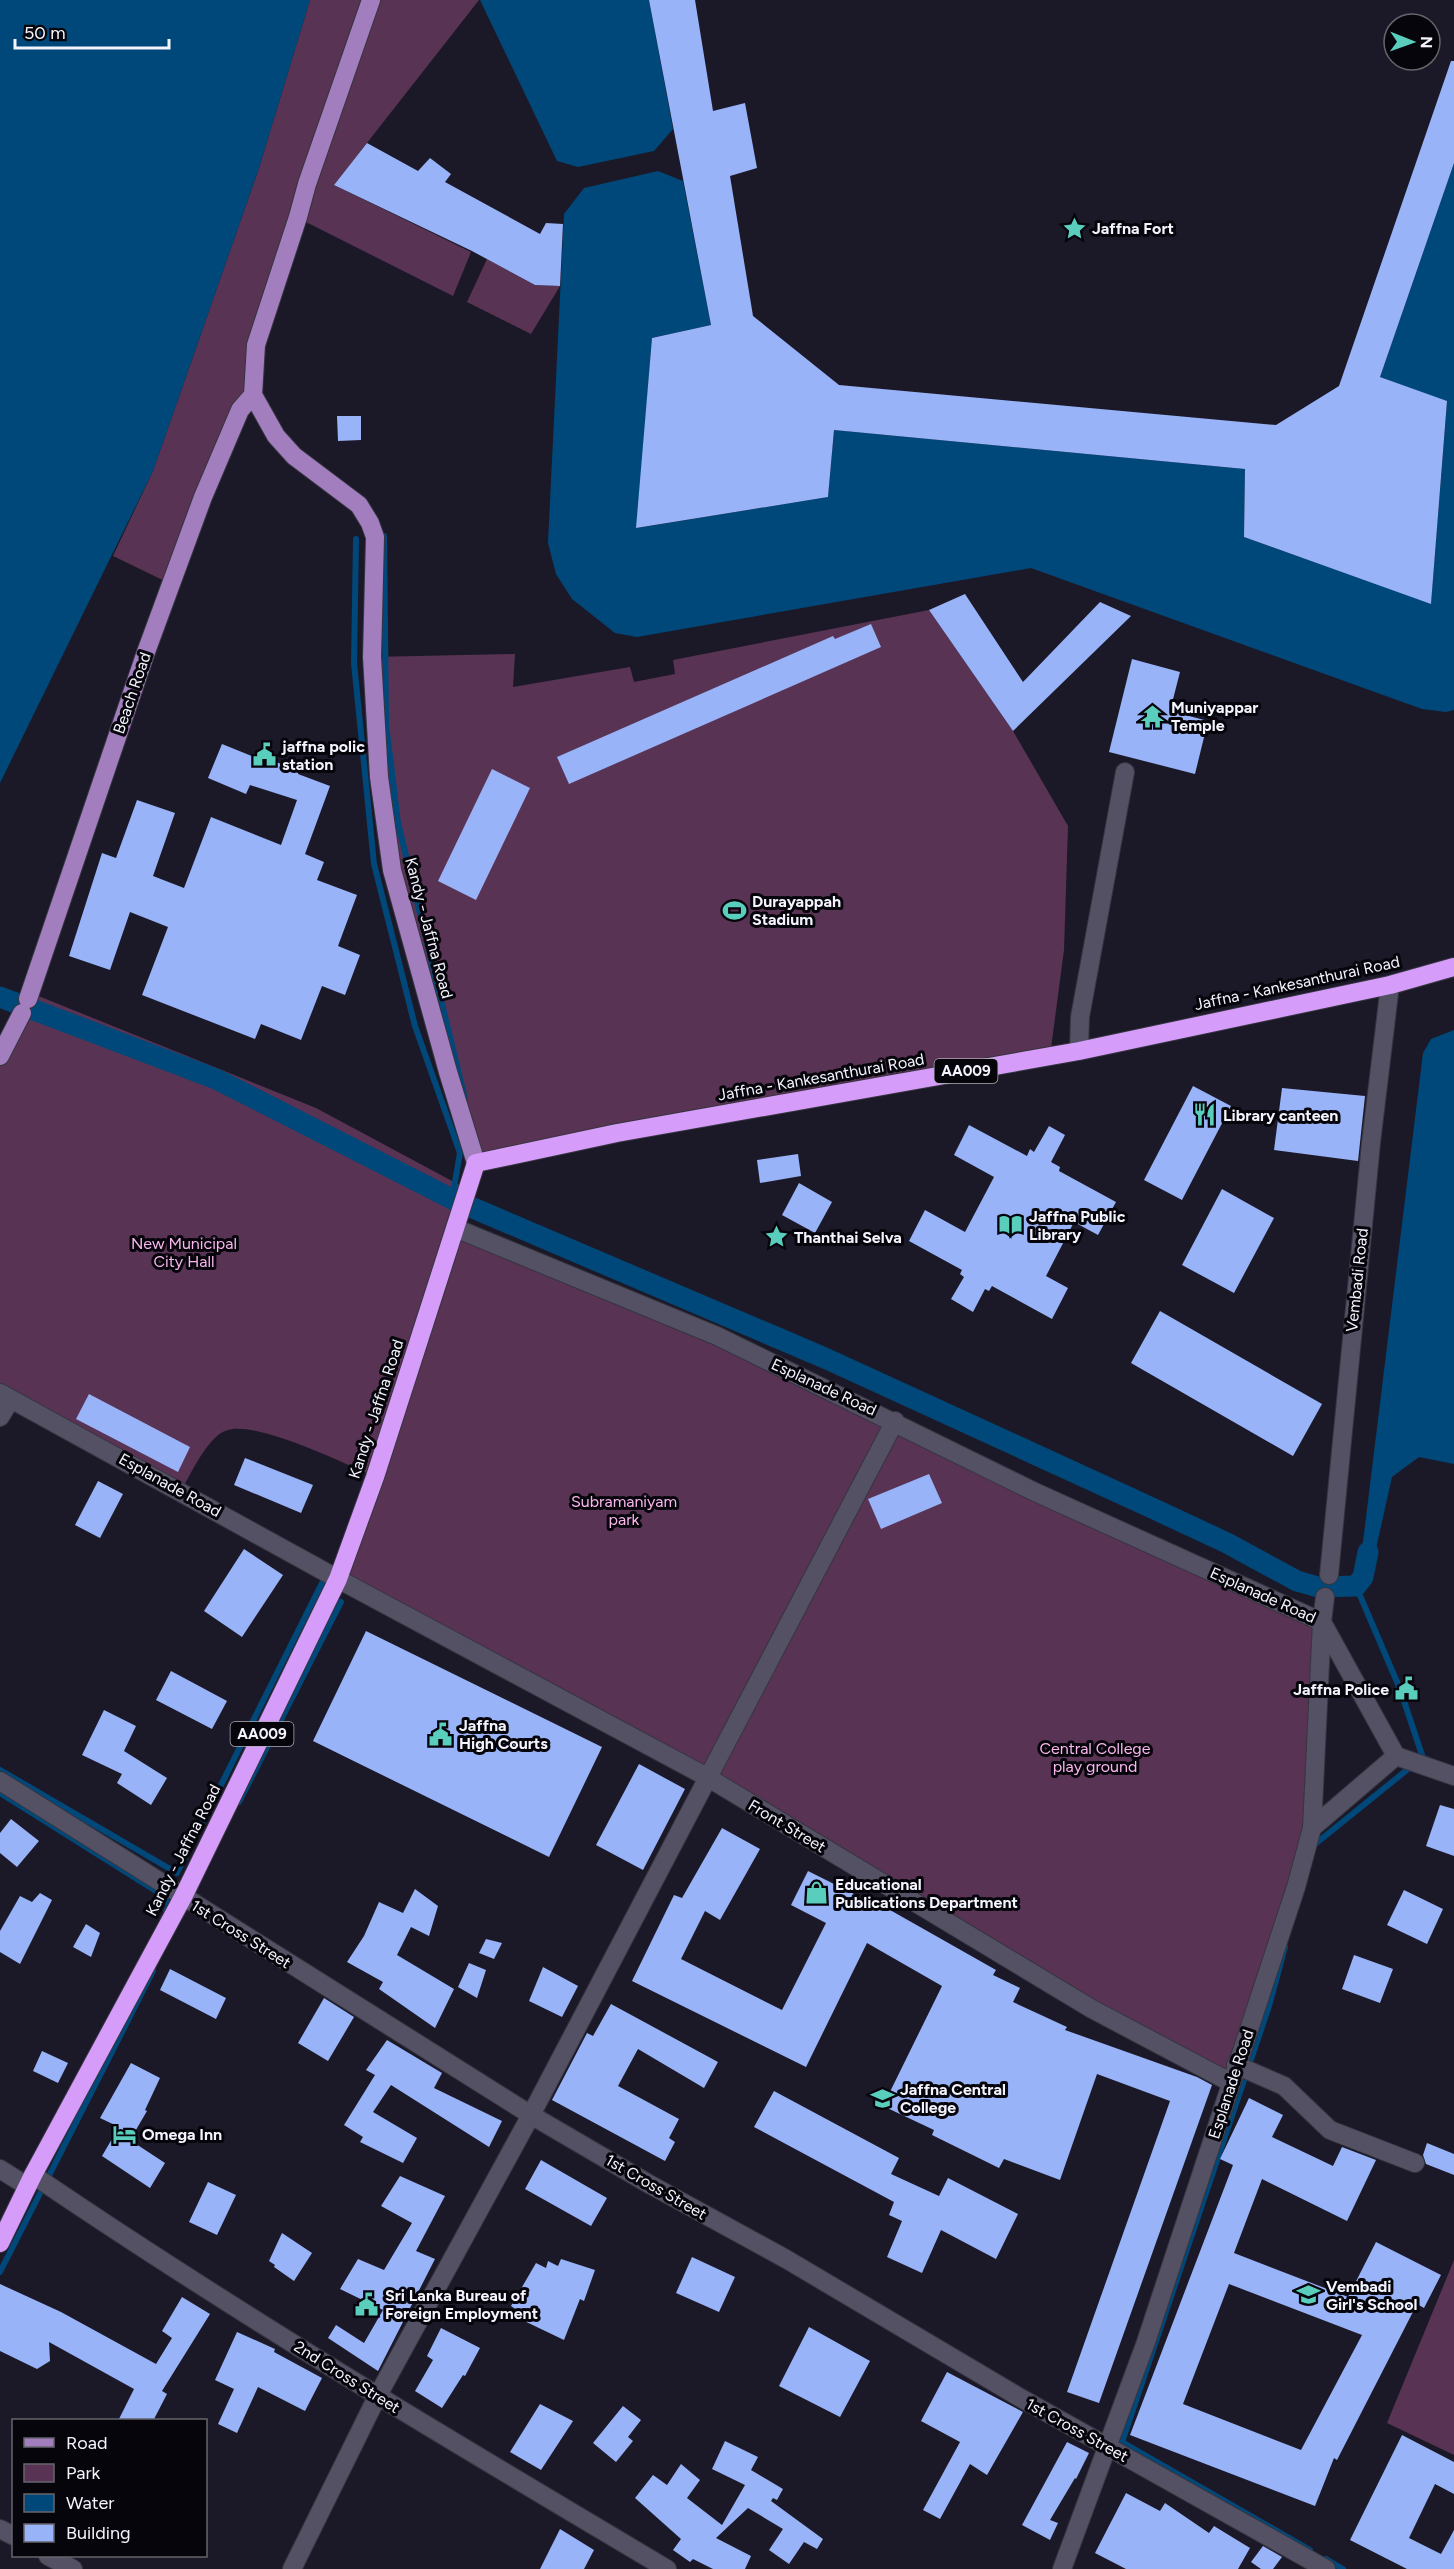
<svg xmlns="http://www.w3.org/2000/svg" width="1454" height="2569" font-family="Figtree,sans-serif">
<style>
.green{fill:#593353}
.water{fill:#004879}
.lines{fill:none;stroke-linecap:round;stroke-linejoin:round}
.stream{stroke:#004879;stroke-width:6}
.canal{stroke:#004879;stroke-width:21}
.building{fill:#99b3f8;fill-rule:evenodd}
.minor-casing{stroke:#363540;stroke-width:20}
.major-casing{stroke:#363540;stroke-width:20}
.highway-casing{stroke:#363540;stroke-width:20}
.minor{stroke:#535163;stroke-width:18}
.major{stroke:#a27ebe;stroke-width:18}
.highway{stroke:#d69cfa;stroke-width:18}
.labels{text-anchor:middle;dominant-baseline:central;stroke-width:6;stroke-linejoin:round;paint-order:stroke}
.shield{fill:#06050b;stroke:#adacb5;stroke-width:1.5}
.shield-label{font-size:15px;font-weight:bold;fill:#f4f4fe}
.poi-label{font-size:16px;font-weight:bold;fill:#f4f4fe;stroke:#06050b;text-anchor:start}
.street-label{font-size:16px;fill:#f4f4fe;stroke:#06050b}
.park-label{font-size:16px;fill:#fbb6ee;stroke:#06050b}
</style>
<rect width="100%" height="100%" fill="#1b1928"/>
<path class="green" d="M310,0H479L334,185L471,252L453,296L298,218L256,345L253,395L171,584L113,556L153,471L259,168Z
M487,259L535,285L560,286L531,334L467,302Z
M929,610L1013,731L1068,826L1064,950L1050,1056L476,1163L392,870L372,657L515,654L513,687L630,667L634,682L675,674L673,660Z
M31,993L316,1108L467,1189L455,1228L717,1336L1322,1622L1312,1828L1230,2082L707,1777L338,1579L375,1477C346,1464 257,1421 228,1430C208,1435 191,1474 181,1491L0,1393V1056Z
M1454,2260V2455L1387,2423Z"/>
<path class="water" d="M0,0H310L259,168L153,471L0,783Z
M480,0H649L673,129L654,151L578,167L557,161Z
M1454,163V710L1446,712L1422,709L1031,568L637,637L615,633L572,599L556,574L548,543L564,214L584,188L658,171L683,181L711,325L652,338L637,528L828,497L834,430L1245,469L1244,537L1431,603L1447,402L1380,377Z
M1454,1030V1464L1419,1457L1392,1477L1375,1553L1362,1550L1423,1053L1431,1039Z"/>
<g class="lines">
<path class="stream" d="M384,536L386,724L398,823L465,1099
M356,539L354,663L374,864L415,1026L460,1153L452,1199
M1356,1586L1400,1689L1423,1758L1427,1759
M0,1770L177,1873L324,1579
M0,1793L164,1896L169,1905L166,1911
M239,1802L341,1602
M1314,1845L1413,1765
M1285,1947L1269,2006L1122,2442L1310,2550
M0,2272L153,1971
M1326,2559L1343,2569"/>
<path class="canal" d="M0,997L216,1079L452,1199L827,1359L1152,1508L1227,1543L1297,1581L1318,1587L1356,1586L1363,1577L1368,1552"/>
</g>
<path class="building" d="M649,0H695L713,111L745,103L757,168L730,176L753,316L839,385L1276,425L1339,386L1451,61H1454V163L1380,377L1447,401L1431,604L1244,537L1245,469L834,430L828,497L636,528L652,338L711,325Z
M367,143L418,171L430,158L451,174L445,182L540,234L546,223L563,224L560,286L535,285L472,251L334,185Z
M337,416H361V440L338,441Z
M965,594L1023,682L1100,602L1131,616L1013,731L929,610Z
M871,624L881,647L569,784L557,757L833,636L835,639Z
M1132,659L1180,672L1170,711L1208,721L1195,774L1109,752Z
M222,744L269,763L270,760L299,770L298,774L330,786L305,854L324,862L317,880L357,895L338,946L360,955L345,995L322,986L301,1040L261,1024L255,1039L142,995L168,927L130,912L110,970L69,956L102,853L116,858L137,800L175,813L153,876L184,888L211,817L281,845L297,800L250,785L246,794L208,778Z
M492,769L530,788L476,900L438,881Z
M1193,1086L1231,1106L1182,1200L1144,1180Z
M1282,1088L1365,1096L1358,1161L1274,1150Z
M969,1125L1027,1156L1030,1149L1034,1152L1049,1126L1065,1135L1051,1162L1060,1167L1059,1171L1116,1202L1098,1235L1074,1222L1046,1276L1068,1288L1052,1319L992,1286L989,1291L985,1289L973,1312L951,1299L964,1277L960,1274L962,1270L909,1241L925,1210L965,1232L994,1177L954,1155Z
M798,1154L801,1176L760,1183L757,1160Z
M799,1183L832,1202L815,1233L782,1215Z
M1222,1189L1274,1218L1234,1293L1182,1265Z
M1160,1311L1322,1404L1293,1456L1131,1363Z
M89,1394L190,1447L178,1472L76,1419Z
M245,1458L313,1485L301,1513L234,1485Z
M929,1474L942,1503L881,1529L868,1499Z
M98,1481L123,1494L100,1538L75,1525Z
M244,1549L283,1575L242,1637L204,1611Z
M366,1631L602,1747L549,1857L313,1741Z
M171,1671L227,1701L212,1729L156,1700Z
M104,1710L136,1726L124,1751L167,1778L151,1805L117,1783L122,1774L82,1755Z
M639,1764L685,1789L643,1870L596,1845Z
M1440,1805L1454,1809V1856L1426,1846Z
M11,1819L39,1841L17,1867L0,1853V1833Z
M722,1828L760,1849L720,1920L705,1911L681,1959L782,2010L826,1923L791,1905L808,1871L884,1909L883,1906L996,1970L993,1975L1020,1988L1013,2002L1067,2027L1065,2030L1197,2077L1212,2085L1099,2403L1067,2392L1170,2101L1097,2074L1060,2180L1004,2159L999,2168L932,2135L934,2130L883,2106L942,1986L867,1943L806,2067L632,1981L674,1895L682,1898Z
M415,1889L438,1906L429,1936L411,1927L397,1955L454,1989L435,2028L379,1989L383,1982L347,1962L364,1936L379,1902L403,1913Z
M1404,1890L1443,1909L1427,1944L1387,1925Z
M40,1893L52,1900L20,1964L0,1952V1931L20,1896L32,1902Z
M86,1924L100,1933L91,1957L73,1947Z
M486,1939L502,1943L494,1959L479,1953Z
M1354,1955L1393,1969L1380,2003L1342,1989Z
M469,1963L486,1970L477,1998L458,1987Z
M543,1967L578,1986L562,2017L529,2001Z
M170,1969L226,1998L216,2019L160,1990Z
M324,1998L354,2017L328,2061L298,2043Z
M611,2004L718,2062L704,2088L638,2049L618,2086L679,2119L669,2138L675,2142L665,2161L552,2100L587,2033L593,2036Z
M387,2040L442,2073L434,2088L502,2121L489,2147L391,2085L373,2112L417,2138L403,2163L360,2142L363,2137L344,2125L375,2075L366,2070Z
M42,2051L68,2063L58,2083L33,2071Z
M131,2063L160,2078L145,2110L147,2111L130,2140L165,2163L150,2188L102,2156L119,2127L100,2118Z
M774,2091L899,2158L891,2174L939,2196L948,2178L1018,2214L996,2259L941,2230L922,2273L887,2257L902,2221L889,2215L894,2202L754,2127Z
M1249,2098L1283,2115L1272,2137L1333,2166L1342,2147L1376,2160L1347,2221L1262,2179L1234,2253L1348,2297L1376,2242L1441,2275L1424,2308L1417,2304L1337,2460L1334,2458L1315,2506L1130,2435L1233,2165L1220,2159ZM1229,2284L1362,2335L1301,2450L1183,2404Z
M1427,2143L1454,2154V2175L1426,2164L1423,2155Z
M541,2160L607,2198L591,2226L525,2189Z
M400,2176L445,2196L416,2251L435,2259L378,2371L328,2338L336,2325L364,2343L383,2310L340,2289L358,2259L384,2270L412,2223L381,2206Z
M208,2182L236,2195L217,2235L189,2222Z
M282,2233L312,2253L294,2281L274,2267L275,2265L269,2261Z
M692,2257L735,2277L719,2312L676,2293Z
M561,2259L595,2270L584,2301L580,2299L564,2340L518,2318L521,2313L511,2306L536,2263L546,2268L548,2261L558,2266Z
M0,2284L61,2312L156,2364L172,2338L162,2331L182,2297L210,2314L162,2391L167,2394L153,2421H118L134,2389L49,2342L50,2361L37,2369L0,2351Z
M809,2327L870,2361L840,2417L779,2386Z
M441,2328L480,2348L465,2376L463,2375L442,2408L415,2391L433,2360L427,2356Z
M237,2332L275,2349L274,2352L322,2378L305,2411L258,2387L237,2433L218,2424L234,2389L215,2380Z
M947,2372L1023,2412L987,2475L970,2464L940,2519L923,2510L960,2442L921,2421Z
M540,2404L573,2421L541,2470L510,2452Z
M623,2406L641,2420L628,2437L633,2441L616,2462L593,2443Z
M1402,2435L1454,2462V2494L1435,2484L1409,2538L1441,2554L1454,2530V2569H1407L1350,2540Z
M725,2441L758,2457L751,2470L783,2489L777,2500L773,2498L771,2501L823,2539L817,2549L804,2542L789,2564L769,2550L783,2529L748,2508L716,2538L751,2556L745,2569H713L693,2559L690,2562L673,2550L681,2539L635,2498L653,2475L667,2485L681,2464L700,2480L687,2498L722,2525L745,2485L712,2469Z
M1067,2442L1089,2453L1076,2479L1075,2478L1050,2520L1058,2523L1050,2540L1022,2525Z
M1126,2493L1160,2511L1165,2503L1209,2533L1214,2526L1250,2548L1238,2569H1126L1095,2553Z
M560,2529L594,2550L584,2569H540Z
M1263,2546L1282,2557L1273,2569H1261L1251,2562Z"/>
<g class="lines">
<defs>
<path id="minor" d="M1079,1051L1080,1017L1125,772
M455,1228L717,1336L1035,1492L1322,1622L1312,1828L1296,1887L1146,2342L1062,2569
M0,1393L338,1579L707,1777L1092,2009L1230,2082
M0,1417L11,1399
M1329,1575L1371,1143L1390,985
M1325,1597L1322,1622L1396,1756L1454,1776
M0,1781L531,2115L649,2184L786,2259L1019,2397L1326,2569
M1312,1828L1396,1756
M1236,2065L1284,2086L1330,2130L1415,2163
M0,2169L27,2186
M33,2175C239,2315 453,2442 667,2569
M0,2529L14,2536
M48,2556L73,2569
M292,2569L377,2397L531,2115L895,1421"/>
<path id="major" d="M371,0L307,184L298,217L256,345L253,395L276,436L294,456L359,505L370,523L375,537L372,657L379,777L392,870L448,1072L476,1163
M28,999L146,652L203,497L240,410L253,395
M0,1056L22,1013"/>
<path id="highway" d="M0,2243L33,2175L183,1897L338,1579L375,1477L476,1163L617,1133L1079,1051L1390,985L1454,967"/>
</defs>
<use href="#minor" class="minor-casing"/>
<use href="#major" class="major-casing"/>
<use href="#highway" class="highway-casing"/>
<use href="#minor" class="minor"/>
<use href="#major" class="major"/>
<use href="#highway" class="highway"/>
</g>
<defs>
<symbol id="sight-bare" viewBox="-9 -9 18 18"><path d="M0-6L1.8-2.2L6-1.7L2.9 1.2L3.7 5.4L0 3.3L-3.7 5.4L-2.9 1.2L-6-1.7L-1.8-2.2Z" fill="#5acebd" stroke="#06050b" stroke-width="2.5" paint-order="stroke"/></symbol>
<symbol id="temple-bare" viewBox="-9 -9 18 18"><path d="M0-6L5-2H3V0L6.5 2.5H4V6H1.5V3h-3V6H-4V2.5H-6.5L-3 0V-2H-5Z" fill="#5acebd" stroke="#06050b" stroke-width="2.5" paint-order="stroke"/></symbol>
<symbol id="civic-bare" viewBox="-9 -9 18 18"><path d="M-.6-6.5H3V-4.5H.6V-3L4-1V1h2V6H-6V1h2V-1L-.6-3ZM-1.2 2.5V6h2.4V2.5Z" fill="#5acebd" stroke="#06050b" stroke-width="2.5" paint-order="stroke"/></symbol>
<symbol id="stadium-bare" viewBox="-9 -9 18 18"><path d="M0-5a6.5 5 0 1 0 0 10a6.5 5 0 1 0 0-10ZM-3.5-1.8h7v3.6h-7Z" fill="#5acebd" stroke="#06050b" stroke-width="2.5" paint-order="stroke"/></symbol>
<symbol id="restaurant-bare" viewBox="-9 -9 18 18"><path d="M-5-6h1v4h1v-4h1v4h1v-4h1v5L-1.5 .5V6h-2V.5L-5-1ZM5-6V6H3V1.5H1.5Q1.5-4 5-6Z" fill="#5acebd" stroke="#06050b" stroke-width="2.5" paint-order="stroke"/></symbol>
<symbol id="library-bare" viewBox="-9 -9 18 18"><path d="M-6-4Q-3-5.5-.7-3.5V5Q-3 3-6 4ZM6-4Q3-5.5 .7-3.5V5Q3 3 6 4Z" fill="#5acebd" stroke="#06050b" stroke-width="2.5" paint-order="stroke"/></symbol>
<symbol id="shop-bare" viewBox="-9 -9 18 18"><path d="M-5-2.5h2.3a2.7 3.5 0 0 1 5.4 0H5L5.5 6h-11ZM-1.5-2.5h3a1.5 2.3 0 0 0-3 0Z" fill="#5acebd" stroke="#06050b" stroke-width="2.5" paint-order="stroke"/></symbol>
<symbol id="school-bare" viewBox="-9 -9 18 18"><path d="M0-5L7-2L0 1L-7-2ZM-4 1L0 2.5L4 1V4Q0 6-4 4Z" fill="#5acebd" stroke="#06050b" stroke-width="2.5" paint-order="stroke"/></symbol>
<symbol id="hotel-bare" viewBox="-9 -9 18 18"><path d="M-6-4.5h1.5V1H6V5H4.5V3h-9V5H-6ZM-4 0a1.8 1.8 0 1 1 3.6 0ZM.5 0V-2.5h3Q6-2.5 6 0Z" fill="#5acebd" stroke="#06050b" stroke-width="2.5" paint-order="stroke"/></symbol>
</defs>
<g fill-rule="evenodd">
<use href="#sight-bare" x="1058" y="212" width="33" height="33"/>
<use href="#temple-bare" x="1136" y="700" width="33" height="33"/>
<use href="#civic-bare" x="248" y="738" width="33" height="33"/>
<use href="#stadium-bare" x="718" y="894" width="33" height="33"/>
<use href="#restaurant-bare" x="1188" y="1098" width="33" height="33"/>
<use href="#library-bare" x="994" y="1208" width="33" height="33"/>
<use href="#sight-bare" x="760" y="1220" width="33" height="33"/>
<use href="#civic-bare" x="1390" y="1672" width="33" height="33"/>
<use href="#civic-bare" x="424" y="1718" width="33" height="33"/>
<use href="#shop-bare" x="800" y="1876" width="33" height="33"/>
<use href="#school-bare" x="866" y="2082" width="33" height="33"/>
<use href="#hotel-bare" x="108" y="2118" width="33" height="33"/>
<use href="#school-bare" x="1292" y="2278" width="33" height="33"/>
<use href="#civic-bare" x="350" y="2288" width="33" height="33"/>
</g>
<g class="labels">
<g class="shield">
<rect x="934.5" y="1059" width="63" height="24" rx="4.5"/>
<rect x="230.5" y="1722" width="63" height="24" rx="4.5"/>
</g>
<g class="shield-label">
<text x="966" y="1071">AA009</text>
<text x="262" y="1734">AA009</text>
</g>
<g class="poi-label">
<text x="1092" y="228">Jaffna Fort</text>
<text x="1171" y="707">Muniyappar<tspan x="1171" dy="18">Temple</tspan></text>
<text x="282" y="746">jaffna polic<tspan x="282" dy="18">station</tspan></text>
<text x="752" y="901">Durayappah<tspan x="752" dy="18">Stadium</tspan></text>
<text x="1223" y="1115">Library canteen</text>
<text x="1029" y="1216">Jaffna Public<tspan x="1029" dy="18">Library</tspan></text>
<text x="794" y="1237">Thanthai Selva</text>
<text x="1389" y="1689" text-anchor="end">Jaffna Police</text>
<text x="459" y="1725">Jaffna<tspan x="459" dy="18">High Courts</tspan></text>
<text x="835" y="1884">Educational<tspan x="835" dy="18">Publications Department</tspan></text>
<text x="900" y="2089">Jaffna Central<tspan x="900" dy="18">College</tspan></text>
<text x="142" y="2134">Omega Inn</text>
<text x="1326" y="2286">Vembadi<tspan x="1326" dy="18">Girl's School</tspan></text>
<text x="385" y="2295">Sri Lanka Bureau of<tspan x="385" dy="18">Foreign Employment</tspan></text>
</g>
<g class="street-label">
<text transform="translate(132 693) rotate(-71)">Beach Road</text>
<text transform="translate(429 928) rotate(75)">Kandy - Jaffna Road</text>
<text transform="translate(1297 983) rotate(-12)">Jaffna - Kankesanthurai Road</text>
<text transform="translate(821 1077) rotate(-10)">Jaffna - Kankesanthurai Road</text>
<text transform="translate(1357 1280) rotate(-84)">Vembadi Road</text>
<text transform="translate(824 1387) rotate(25)">Esplanade Road</text>
<text transform="translate(376 1409) rotate(-72)">Kandy - Jaffna Road</text>
<text transform="translate(170 1485) rotate(29)">Esplanade Road</text>
<text transform="translate(1263 1595) rotate(24)">Esplanade Road</text>
<text transform="translate(787 1826) rotate(31)">Front Street</text>
<text transform="translate(183 1850) rotate(-63)">Kandy - Jaffna Road</text>
<text transform="translate(241 1934) rotate(32)">1st Cross Street</text>
<text transform="translate(1231 2084) rotate(-72)">Esplanade Road</text>
<text transform="translate(656 2187) rotate(30)">1st Cross Street</text>
<text transform="translate(347 2377) rotate(32)">2nd Cross Street</text>
<text transform="translate(1077 2430) rotate(29)">1st Cross Street</text>
</g>
<g class="park-label">
<text x="184" y="1243">New Municipal<tspan x="184" dy="18">City Hall</tspan></text>
<text x="624" y="1501">Subramaniyam<tspan x="624" dy="18">park</tspan></text>
<text x="1095" y="1748">Central College<tspan x="1095" dy="18">play ground</tspan></text>
</g>
</g>
<rect x="12" y="2419" width="195" height="138" fill="#06050b" stroke="#65656c" stroke-width="1.5"/>
<rect x="24" y="2438" width="30" height="9" fill="#a27ebe" stroke="#65656c" stroke-width="1.5"/>
<text x="66" y="2449" font-size="18" fill="#f4f4fe">Road</text>
<rect x="24" y="2464" width="30" height="18" fill="#593353" stroke="#65656c" stroke-width="1.5"/>
<text x="66" y="2479" font-size="18" fill="#f4f4fe">Park</text>
<rect x="24" y="2494" width="30" height="18" fill="#004879" stroke="#65656c" stroke-width="1.5"/>
<text x="66" y="2509" font-size="18" fill="#f4f4fe">Water</text>
<rect x="24" y="2524" width="30" height="18" fill="#99b3f8" stroke="#65656c" stroke-width="1.5"/>
<text x="66" y="2539" font-size="18" fill="#f4f4fe">Building</text>
<g transform="translate(1412 42) rotate(91)"><circle r="28" fill="#06050b" stroke="#65656c" stroke-width="1.5"/>
<path d="M0-4.5L10 22L0 15L-10 22Z" fill="#5acebd"/>
<text y="-9" font-size="16" font-weight="bold" text-anchor="middle" fill="#f4f4fe">N</text>
</g>
<path d="M15 39v9h154v-9" fill="none" stroke="#f4f4fe" stroke-width="3"/>
<text x="24" y="39" font-size="18" fill="#f4f4fe" stroke="#06050b" stroke-width="4.5" paint-order="stroke">50 m</text>
</svg>
